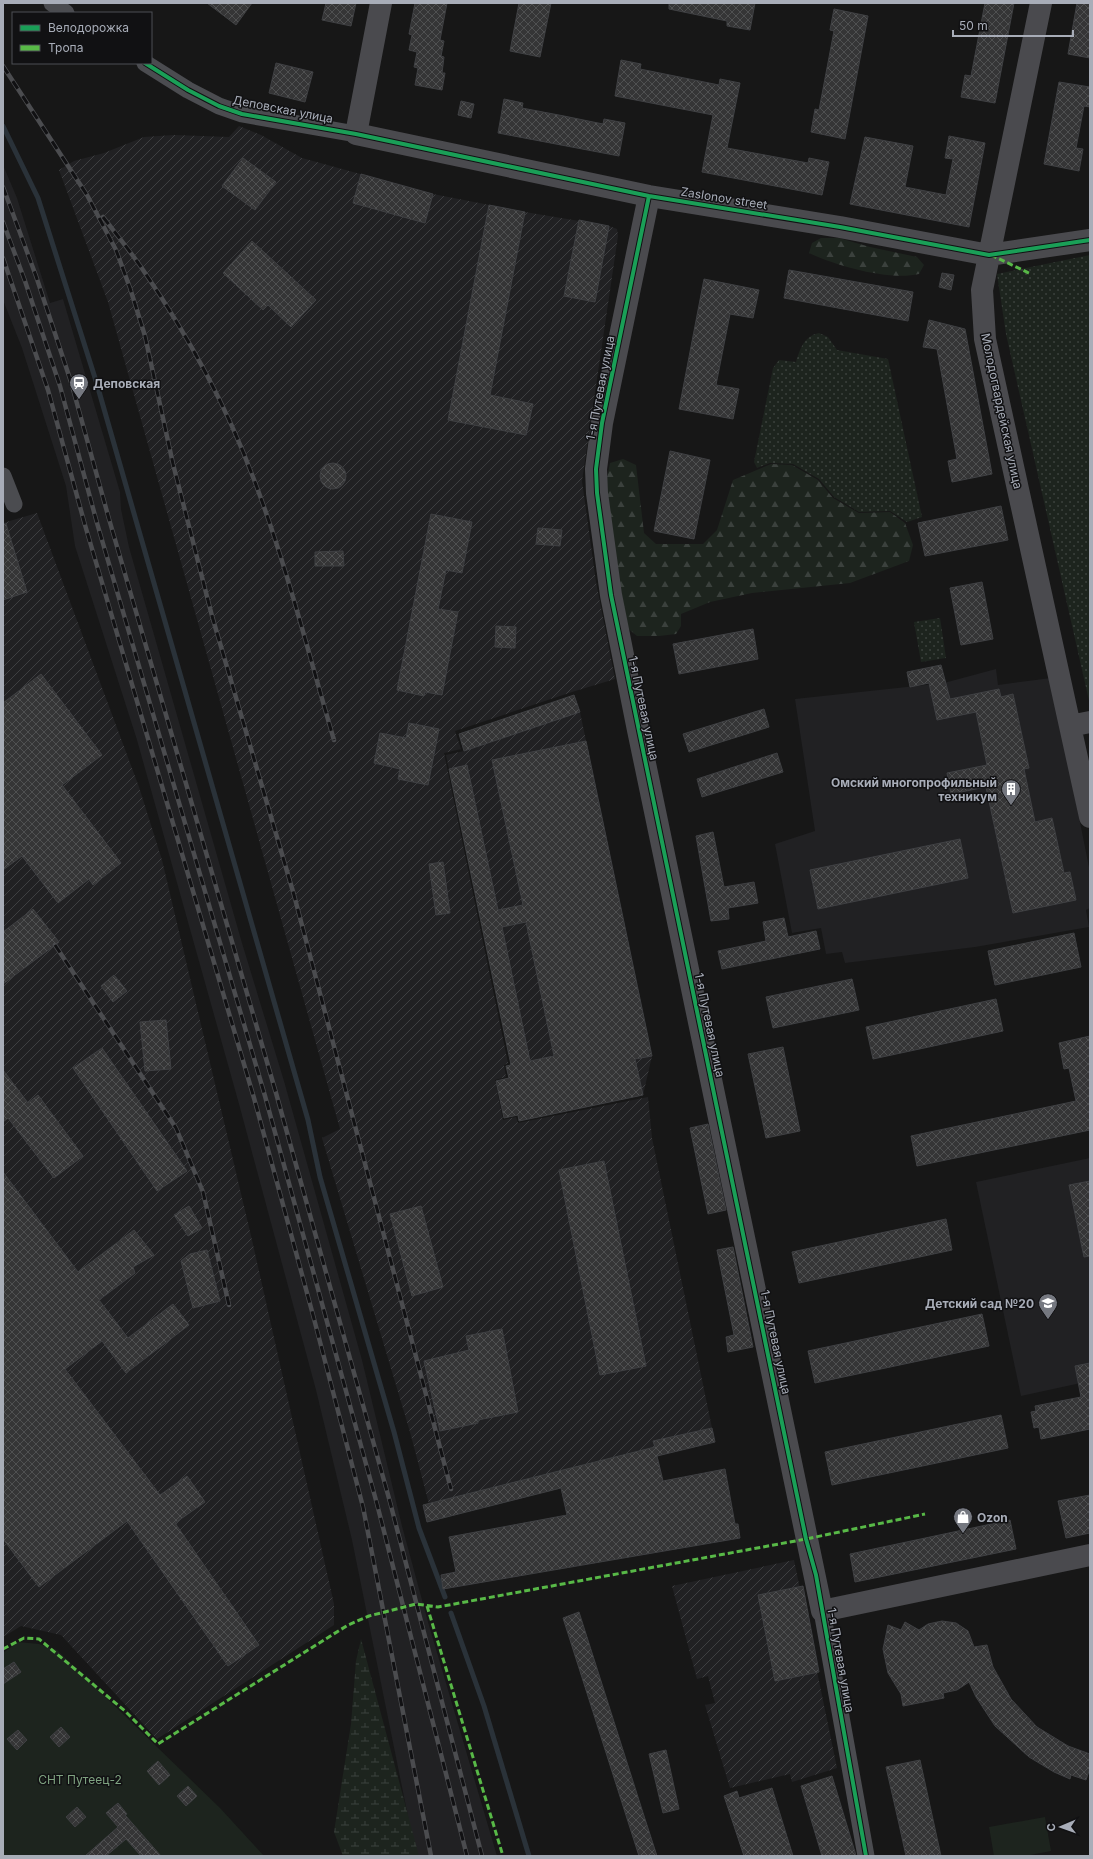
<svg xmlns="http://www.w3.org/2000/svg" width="1093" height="1859" font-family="Inter,sans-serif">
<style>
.built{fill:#212123}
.industrial{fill:url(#industrial-furrows)}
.grass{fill:url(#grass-dots)}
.forest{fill:url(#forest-firs)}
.wetland{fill:url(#wetland-marsh)}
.garden{fill:#1d241e}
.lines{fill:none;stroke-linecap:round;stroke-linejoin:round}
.stream{stroke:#2a3239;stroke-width:5}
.building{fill:url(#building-cross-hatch);stroke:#3f4043;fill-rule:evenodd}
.street{stroke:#4b4c50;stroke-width:17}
.secondary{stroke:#4a4a4e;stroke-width:22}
.rail-casing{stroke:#4b4c4f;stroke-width:4.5}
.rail{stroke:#111113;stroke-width:3;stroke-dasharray:9;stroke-linecap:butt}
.quiet{stroke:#58b947;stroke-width:3;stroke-dasharray:6 3;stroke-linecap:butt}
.cycleway-casing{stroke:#111113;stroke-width:6}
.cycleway{stroke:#1a9f57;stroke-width:4}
.labels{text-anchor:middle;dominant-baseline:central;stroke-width:3;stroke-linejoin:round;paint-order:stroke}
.street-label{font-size:12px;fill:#a8adb8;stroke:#111113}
.poi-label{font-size:12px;font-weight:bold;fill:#a8adb8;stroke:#111113;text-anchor:start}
.park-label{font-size:12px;fill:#7fa381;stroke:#111113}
</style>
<defs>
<pattern id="industrial-furrows" width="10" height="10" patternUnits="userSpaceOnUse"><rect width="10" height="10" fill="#212123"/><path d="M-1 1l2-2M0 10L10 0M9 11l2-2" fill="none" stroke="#3e3f41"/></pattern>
<pattern id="grass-dots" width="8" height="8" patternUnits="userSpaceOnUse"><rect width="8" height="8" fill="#1d241e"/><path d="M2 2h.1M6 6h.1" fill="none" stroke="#3b413d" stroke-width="1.8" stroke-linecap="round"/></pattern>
<pattern id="forest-firs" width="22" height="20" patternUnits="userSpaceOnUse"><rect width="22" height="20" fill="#1d241e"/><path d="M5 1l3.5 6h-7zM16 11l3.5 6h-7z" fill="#3b413d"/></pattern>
<pattern id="wetland-marsh" width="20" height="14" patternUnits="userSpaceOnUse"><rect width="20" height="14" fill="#1d241e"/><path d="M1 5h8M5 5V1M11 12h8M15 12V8" fill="none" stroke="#3b413d"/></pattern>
<pattern id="building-cross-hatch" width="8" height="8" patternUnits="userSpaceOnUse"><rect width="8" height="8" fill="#353536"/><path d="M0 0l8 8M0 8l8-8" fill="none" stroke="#4f5051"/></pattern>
</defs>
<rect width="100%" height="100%" fill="#171717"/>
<path class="built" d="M3,165L17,198L50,303L63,299L120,492L121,509L129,547L242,943L284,1081L362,1360L402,1526L428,1622L497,1856H416L352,1540L316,1390L239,1104L137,740L75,546L66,486L22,348L3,300Z
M996,669L998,685L1051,678L1090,872V908L1086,910L1089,927L975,947L845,963L842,952L826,954L821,928L792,933L775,844L815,831L795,699L944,683Z
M1090,1158V1381L1021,1396L976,1182Z"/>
<path class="industrial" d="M239,126L261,135L302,158L433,194L525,212L609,226L617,229L618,236L582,481L596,582L615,679L572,692L455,731L461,749L444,753L508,1063L504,1065L506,1077L495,1080L503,1120L516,1117L518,1123L648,1097L652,1138L712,1428L654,1441L655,1447L429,1504L410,1432L322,1138L340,1129L108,302L59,170L74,161L104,153L144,137L174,135L229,137Z
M37,513L139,787L162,860L252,1240L334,1604V1625L157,1739L61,1635L21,1626L3,1637V523Z
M574,695L580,712L652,1056L643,1095L519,1121L518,1115L504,1118L496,1081L509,1078L506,1066L511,1064L446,755L464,751L459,734Z
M794,1560L837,1768L792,1782L790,1774L730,1788L705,1705L715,1703L708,1676L697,1679L672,1586Z"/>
<path class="grass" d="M1090,255V705L1006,334L997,274Z
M819,333L828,337L837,350L888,359L922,517L907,522L890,511L859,512L834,497L819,479L793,464L770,463L757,468L754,462L773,368L779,360L796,362C800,349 804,336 819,333Z
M940,618L946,658L921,662L914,622Z"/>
<path class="forest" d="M821,238H839L870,247L917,257L924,265L919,274C889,281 837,266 809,253L812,243Z
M623,459L636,465L644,533L656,544H703L717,530L733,480L771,464L792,465L818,480L833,498L859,513L890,512L905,523L913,545L909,561L850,583L752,593L710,602L681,614V626L676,634L659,636H637L625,626L604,492L610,463Z"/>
<path class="wetland" d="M361,1639L419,1856H343L334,1832L351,1724L356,1661Z"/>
<path class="garden" d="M18,1642L39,1644L57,1650L220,1808L264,1856H3V1653Z
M1045,1817L1051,1851L1025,1856H994L989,1827Z"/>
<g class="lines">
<path class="stream" d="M3,126L38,198L96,381L308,1120L320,1177L394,1432L419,1528L445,1597
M451,1613L484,1706L529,1856"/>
</g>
<path class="building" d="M207,3H252L236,25Z
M326,3H356L351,26L322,20Z
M415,3H447L440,40L444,41L441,56L444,57L442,73H445L442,90L415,85L418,68L414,67L417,52L409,50L412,35L409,34Z
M519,3H551L540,57L510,51Z
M669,3H755L750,30L727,26V21L669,9Z
M985,3H1014L995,103L961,97L965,75L971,76Z
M1077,3H1090V58L1068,54Z
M834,9L868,16L845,139L811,132L815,109L819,110L834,31L830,30Z
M621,60L641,64L640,69L719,85L720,79L740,83L727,148L808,163L809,158L829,162L822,195L702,172L713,115L615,96Z
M276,63L313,72L305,102L269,93Z
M1059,82L1090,87V107L1084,106L1076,148L1083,149L1079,171L1044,164Z
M504,99L523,103L522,108L564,116L603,124L604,119L625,123L619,156L498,133Z
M461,101L474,104L471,118L458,115Z
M949,136L985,143L969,227L850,204L865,137L913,146L905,187L946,195L953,159L945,158Z
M243,158L276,182L255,210L222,186Z
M361,174L433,194L425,223L353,203Z
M489,205L525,212L490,395L533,404L526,435L448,420Z
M579,220L609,226L595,302L564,296Z
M252,241L316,300L291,327L268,305L263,310L223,273Z
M789,270L913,292L908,321L784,298Z
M942,273L954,275L951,290L939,287Z
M704,279L759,290L753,318L730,314L716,385L739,389L733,419L679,409Z
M929,320L965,329L992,474L952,482L948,461L957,459L937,349L923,347Z
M670,451L710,460L694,539L654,531Z
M320 476a13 13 0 1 1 26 0a13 13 0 1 1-26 0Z
M1001,506L1008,540L925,556L918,523Z
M431,514L472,522L462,573L446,570L438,609L458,612L442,695L425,692L424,696L397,690Z
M3,524H6L27,592L3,600Z
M538,528L562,530L560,546L536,544Z
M343,551L344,566H315V552Z
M982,582L993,639L961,645L950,588Z
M496,626L516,627L515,648L495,647Z
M753,629L758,659L679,674L673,644Z
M941,665L950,699L999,689L1001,697L1013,694L1029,768L1024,769L1035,822L1052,818L1064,873L1070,872L1076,900L1013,913L986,787L951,794L947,773L987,765L976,712L937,720L929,683L910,687L907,672Z
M41,674L102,755L62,785L121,863L93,885L89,879L58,903L22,856L3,870V703Z
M574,695L580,712L464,751L459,734Z
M764,709L769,727L689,752L683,734Z
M409,723L439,729L428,785L398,779L400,769L374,763L380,733L406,738Z
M586,741L652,1056L635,1059L643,1095L519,1121L518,1115L504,1118L496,1081L509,1078L506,1066L511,1065L449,769L467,765L498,910L523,905L492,760ZM526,922L554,1056L530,1061L502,927Z
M777,753L783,772L702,797L697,779Z
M713,832L724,887L754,882L758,903L728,908L729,919L711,921L696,836Z
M960,839L968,878L818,909L810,870Z
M443,862L450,913L436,915L429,864Z
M33,909L59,942L3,984V932Z
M784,918L788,937L816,931L820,949L722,969L718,951L766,941L763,922Z
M1074,933L1081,967L995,985L988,951Z
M114,975L127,991L113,1002L101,986Z
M852,979L859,1010L773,1028L766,997Z
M996,999L1003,1031L873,1059L866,1027Z
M166,1020L171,1069L145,1071L140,1022Z
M1090,1036V1130L917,1166L911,1136L1076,1101L1069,1068L1064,1069L1059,1043Z
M783,1047L800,1131L766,1138L748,1054Z
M102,1048L187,1171L157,1191L73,1068Z
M3,1070L28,1103L38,1095L83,1156L54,1178L8,1118L3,1122Z
M708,1124L726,1210L708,1214L690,1128Z
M604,1161L646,1366L600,1375L559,1170Z
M3,1172L78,1272L134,1230L154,1255L133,1267L135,1273L99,1300L128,1338L173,1304L189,1325L126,1373L102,1341L65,1369L160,1495L187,1476L205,1502L175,1523L259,1645L228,1666L127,1521L39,1587L3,1539Z
M1090,1181V1256L1084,1257L1069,1185Z
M189,1206L202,1228L188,1236L174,1215Z
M421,1206L443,1287L412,1296L390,1214Z
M946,1219L952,1250L799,1283L792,1252Z
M733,1247L753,1347L728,1352L726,1337L734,1335L717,1250Z
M207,1250L220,1301L193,1308L181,1261L190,1254Z
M982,1314L989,1346L815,1383L808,1351Z
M502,1329L518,1412L478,1420V1423L440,1431L424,1361L469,1350L466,1336Z
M1090,1363V1429L1041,1439L1039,1427L1034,1428L1031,1412L1036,1411L1035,1406L1081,1397L1075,1366Z
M1001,1415L1008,1448L832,1485L825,1452Z
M712,1428L715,1442L657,1456L663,1481L725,1469L735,1524H738L740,1538L443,1589L441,1575L456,1572L449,1537L567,1515L561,1488L427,1522L423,1505L655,1447L653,1441Z
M1090,1495V1533L1066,1538L1058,1501Z
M1010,1520L1016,1549L855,1582L850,1554Z
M803,1586L819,1672L775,1681L758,1595Z
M579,1612L645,1819L657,1856H639L563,1618Z
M942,1621L956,1623L968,1631L974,1647L987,1645L993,1667L1011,1699L1037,1727L1068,1746L1090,1754V1768L1086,1780L1071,1775L1070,1779L1054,1772L1029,1757L995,1726L976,1697L969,1682L957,1690L943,1693L944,1698L903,1706L901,1694L888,1673L883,1649L888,1625L901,1630L905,1622L919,1630L928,1624Z
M14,1662L21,1672L3,1684V1669Z
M61,1727L70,1737L59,1747L50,1737Z
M18,1730L27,1740L17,1750L7,1739Z
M666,1750L679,1809L663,1813L649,1754Z
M920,1760L941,1856H906L899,1824L886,1767Z
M158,1761L170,1775L159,1785L147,1771Z
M832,1776L855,1852L856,1856H822L801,1786Z
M188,1786L197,1796L186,1806L177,1796Z
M772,1788L793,1856H744L724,1796L737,1791L739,1798Z
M118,1803L127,1814L125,1815L161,1856H141L126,1839L106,1856H85L118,1827L106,1813Z
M77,1807L86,1817L75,1827L66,1817Z"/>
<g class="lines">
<path class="street" d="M52,3L66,13
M145,63L188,90L219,106L242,114L356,134
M3,476L14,504
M822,1611L866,1856"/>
<path class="secondary" d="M381,3L356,134L649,196L840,227L989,255L1090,240
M1041,3L982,290L985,339L1090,817
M649,196L602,423L596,469L597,493L611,595L638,730L822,1611L1090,1555
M1070,726L1090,722"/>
<defs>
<path id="rail" d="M3,66L87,195L116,250L130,288L145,336L173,464L212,616L294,895L451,1489
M3,187L36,276L71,382L109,519L276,1093L390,1502L482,1856
M103,217C117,235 131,252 143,270C187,334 226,405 253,477C286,563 308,652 334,740
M3,222L25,281L60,386L97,523L265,1096L377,1504L467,1856
M3,258L48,390L85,525L254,1098L313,1315L363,1507L431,1856
M55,945L176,1128L203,1192L229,1305"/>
</defs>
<use href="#rail" class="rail-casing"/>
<use href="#rail" class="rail"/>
<path class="quiet" d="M991,255L1031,274
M427,1606L503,1856
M3,1649L24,1638L39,1639L125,1711L158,1744L348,1625L369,1616L416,1604L438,1607L806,1539L925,1514"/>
<defs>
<path id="cycleway" d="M145,63L188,90L219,106L242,114L356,134L649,196L840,227L989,255L1090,240
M649,196L602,423L596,469L597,493L611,595L806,1539L816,1575L866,1856"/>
</defs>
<use href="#cycleway" class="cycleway-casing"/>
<use href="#cycleway" class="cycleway"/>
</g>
<defs>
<symbol id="station-pin" viewBox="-11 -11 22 30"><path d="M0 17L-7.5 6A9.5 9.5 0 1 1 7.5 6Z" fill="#757880" stroke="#111113"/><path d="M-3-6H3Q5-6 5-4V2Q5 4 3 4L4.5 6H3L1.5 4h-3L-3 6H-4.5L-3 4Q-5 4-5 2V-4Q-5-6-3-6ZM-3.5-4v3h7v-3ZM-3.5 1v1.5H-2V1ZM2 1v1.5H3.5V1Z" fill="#fff"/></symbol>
<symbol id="building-pin" viewBox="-11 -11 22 30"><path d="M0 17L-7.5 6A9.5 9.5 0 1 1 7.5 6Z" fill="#757880" stroke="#111113"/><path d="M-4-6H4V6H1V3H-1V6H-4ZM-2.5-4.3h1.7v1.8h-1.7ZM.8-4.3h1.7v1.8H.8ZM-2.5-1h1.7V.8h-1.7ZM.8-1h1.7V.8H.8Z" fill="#fff"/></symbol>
<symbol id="school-pin" viewBox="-11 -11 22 30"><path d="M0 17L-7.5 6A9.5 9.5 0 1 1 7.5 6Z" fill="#757880" stroke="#111113"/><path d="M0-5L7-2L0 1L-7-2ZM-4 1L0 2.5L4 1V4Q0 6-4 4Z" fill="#fff"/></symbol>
<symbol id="shop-pin" viewBox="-11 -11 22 30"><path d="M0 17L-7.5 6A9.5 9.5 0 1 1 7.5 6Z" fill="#757880" stroke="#111113"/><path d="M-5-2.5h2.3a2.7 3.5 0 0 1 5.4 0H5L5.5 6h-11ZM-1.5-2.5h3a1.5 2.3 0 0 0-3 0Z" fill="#fff"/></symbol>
</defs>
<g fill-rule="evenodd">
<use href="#station-pin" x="68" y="372" width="22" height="30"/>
<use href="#building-pin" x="1000" y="778" width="22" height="30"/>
<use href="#school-pin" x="1037" y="1292" width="22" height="30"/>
<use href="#shop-pin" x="952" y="1506" width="22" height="30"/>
</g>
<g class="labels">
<g class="street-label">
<text transform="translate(283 109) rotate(11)">Деповская улица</text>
<text transform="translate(724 198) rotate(9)">Zaslonov street</text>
<text transform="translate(600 388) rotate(-79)">1-я Путевая улица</text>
<text transform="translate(1002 411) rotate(78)">Молодогвардейская улица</text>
<text transform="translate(644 708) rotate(78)">1-я Путевая улица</text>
<text transform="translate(710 1025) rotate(78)">1-я Путевая улица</text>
<text transform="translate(776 1342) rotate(78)">1-я Путевая улица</text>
<text transform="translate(841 1660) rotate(80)">1-я Путевая улица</text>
</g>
<g class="poi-label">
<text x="93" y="383">Деповская</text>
<text x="997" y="782" text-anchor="end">Омский многопрофильный<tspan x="997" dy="14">техникум</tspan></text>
<text x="1034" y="1303" text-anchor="end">Детский сад №20</text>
<text x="977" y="1517">Ozon</text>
</g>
<g class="park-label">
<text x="80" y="1779">СНТ Путеец-2</text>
</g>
</g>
<rect width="1093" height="1859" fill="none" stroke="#a8adb8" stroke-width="8"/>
<rect x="12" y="12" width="140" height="52" fill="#111113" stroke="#4d4f55"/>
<rect x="20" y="25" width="20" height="6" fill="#1a9f57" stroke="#4d4f55"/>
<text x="48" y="32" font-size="12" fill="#a8adb8">Велодорожка</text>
<rect x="20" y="45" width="20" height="6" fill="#58b947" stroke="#4d4f55"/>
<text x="48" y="52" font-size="12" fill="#a8adb8">Тропа</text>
<g transform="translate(1061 1827) rotate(268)" stroke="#111113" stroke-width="3" paint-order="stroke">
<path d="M0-3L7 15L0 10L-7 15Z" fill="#a8adb8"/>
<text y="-6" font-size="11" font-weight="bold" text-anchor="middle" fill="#a8adb8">С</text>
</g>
<path d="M953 30v6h120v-6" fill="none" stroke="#a8adb8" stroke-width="2"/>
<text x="959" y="30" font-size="12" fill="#a8adb8" stroke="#111113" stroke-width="3" paint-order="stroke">50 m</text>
</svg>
